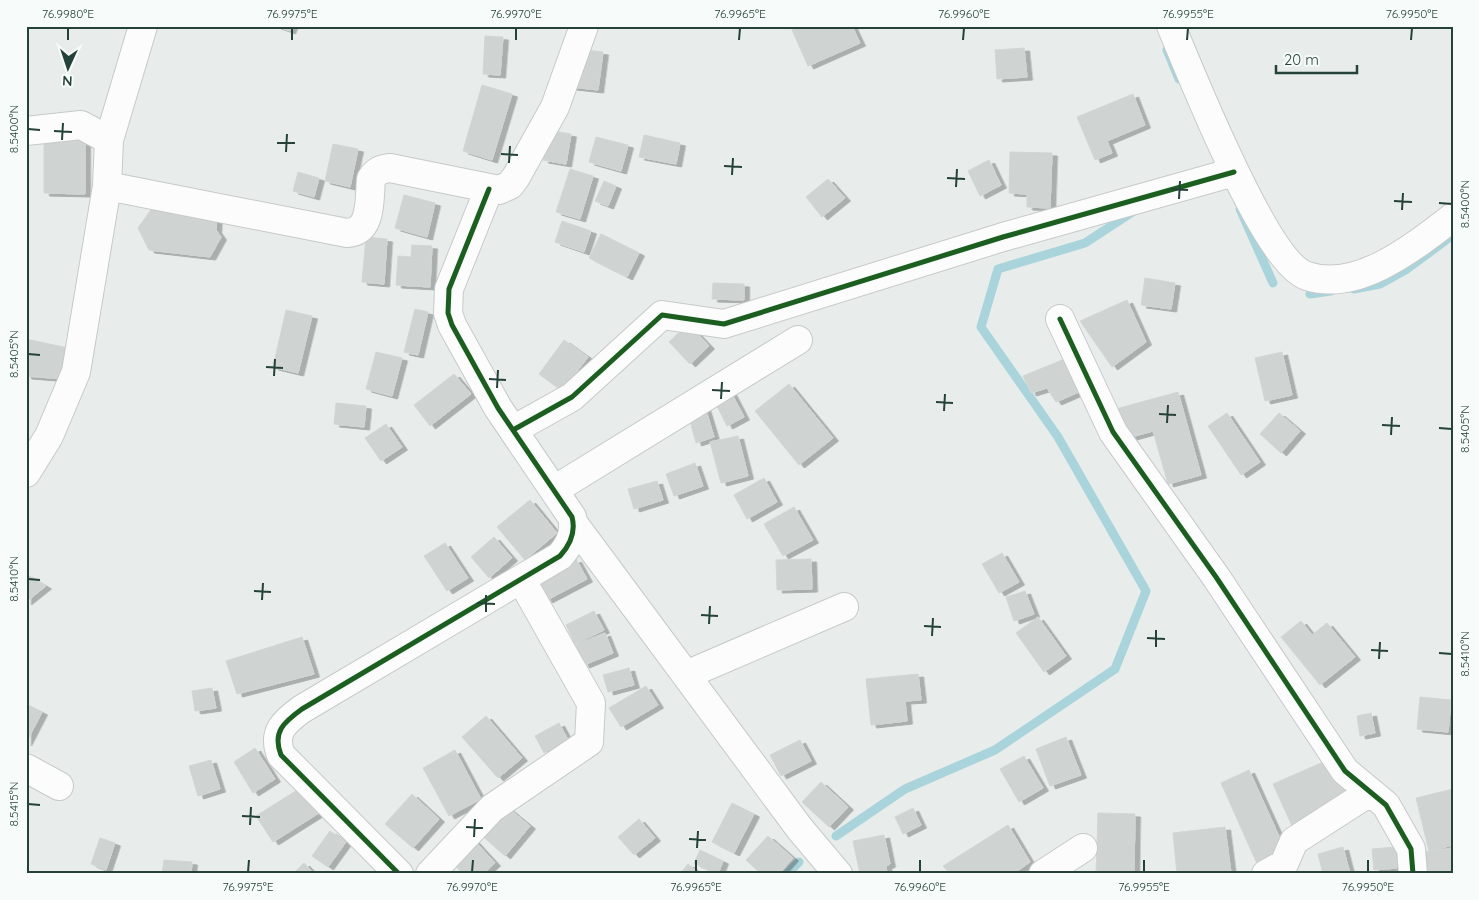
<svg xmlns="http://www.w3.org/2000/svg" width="1479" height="900" font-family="Quicksand,sans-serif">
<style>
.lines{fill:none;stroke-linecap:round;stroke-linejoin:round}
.stream{stroke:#a9d4db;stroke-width:9}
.building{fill:#cfd4d2;stroke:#d1d6d4;filter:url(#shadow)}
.minor-casing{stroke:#c5cac8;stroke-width:30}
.minor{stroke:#fcfcfc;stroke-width:28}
.cycleway-casing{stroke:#f7fbf9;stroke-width:8}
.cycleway{stroke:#1b5e20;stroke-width:5}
.ticks{fill:none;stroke:#24423a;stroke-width:2}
.neatline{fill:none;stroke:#24423a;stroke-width:2}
.ticks-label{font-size:12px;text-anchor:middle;fill:#24423a}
</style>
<defs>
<filter id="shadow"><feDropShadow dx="5.5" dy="3" stdDeviation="0" flood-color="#0004"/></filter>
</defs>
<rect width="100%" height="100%" fill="#e8edeb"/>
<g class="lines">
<path class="stream" d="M1167,50L1179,79
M1240,209L1273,283
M1354,289L1380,284L1407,269L1453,235
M1310,294L1331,291
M836,836L905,789L995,750L1115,669L1146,591L1058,437L981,327L998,269L1085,243L1134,211
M787,874L799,862"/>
</g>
<path class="building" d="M276,26H292L290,31Z
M799,26H852L860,43L808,66L792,30Z
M485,36L503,37L500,75L483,74Z
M1024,48L1027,77L997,79L995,50Z
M575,49L603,52L598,90L571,87Z
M482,85L512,94L492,160L463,151Z
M1133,94L1145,125L1107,141L1112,153L1095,160L1077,117Z
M548,130L571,134L566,164L543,160Z
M44,132H85V194L44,193Z
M644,135L680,143L676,164L639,157Z
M596,137L628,145L621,171L589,162Z
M333,144L358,149L350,187L325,181Z
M1010,152L1052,153L1050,208L1027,207V194L1009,193Z
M989,160L1001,185L980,196L968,171Z
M570,169L593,176L580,219L556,212Z
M298,172L319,178L314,197L293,191Z
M828,179L845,198L822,217L806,197Z
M604,181L616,186L608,206L595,201Z
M404,195L435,203L427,237L395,228Z
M162,202L217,214L216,230L221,237L210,257L149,250L138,228L150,211Z
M562,221L591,231L584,252L555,242Z
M601,234L639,253L627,277L589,258Z
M366,237L387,239L384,284L362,282Z
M412,245L432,246L430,287L396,285L398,256L411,257Z
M1145,278L1175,283L1171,309L1141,305Z
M713,283L744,284V300L712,299Z
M1127,300L1146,342L1112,367L1080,321Z
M415,309L428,312L418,355L404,352Z
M286,310L312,316L298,373L273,367Z
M688,324L709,346L690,364L669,342Z
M26,339L68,348L64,379L26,376Z
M564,340L588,357L562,391L539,374Z
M376,352L402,358L392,396L366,389Z
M1282,352L1292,395L1265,401L1255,358Z
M1067,358L1088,388L1056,402L1047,388L1031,393L1023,376Z
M454,374L471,394L430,426L414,405Z
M789,384L833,438L799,465L755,411Z
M731,392L744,417L727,426L714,400Z
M1178,392L1201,475L1168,484L1153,431L1124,439L1116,409Z
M336,403L366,406L364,427L334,424Z
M705,407L714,437L696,443L688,413Z
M1227,413L1260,462L1241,475L1208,426Z
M1279,413L1300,431L1281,453L1260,434Z
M386,424L402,447L381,461L365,438Z
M738,436L748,476L721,483L710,442Z
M695,463L703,486L674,496L666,474Z
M764,478L777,502L747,519L734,495Z
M657,481L663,500L634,509L628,489Z
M530,500L557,533L525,560L497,527Z
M794,507L813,540L783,556L764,524Z
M494,537L512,558L489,578L471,557Z
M445,543L468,578L447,591L424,556Z
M1002,553L1019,582L999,593L982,564Z
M576,559L587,579L547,600L536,580Z
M811,559L812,589L777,590L776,560Z
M26,574L46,586L26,602Z
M1025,591L1034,614L1014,621L1006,597Z
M594,611L604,630L575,644L566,625Z
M1038,617L1066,656L1044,672L1016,633Z
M1301,621L1312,635L1327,623L1355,657L1320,685L1281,637Z
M605,633L613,653L584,665L575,645Z
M302,637L314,674L237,694L226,661Z
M629,668L634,685L608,692L603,675Z
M918,674L921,700L905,701L907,721L871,725L866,679Z
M646,686L658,705L621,727L609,708Z
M212,688L216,708L195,711L192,691Z
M1420,697L1451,700L1448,732L1417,729Z
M26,704L42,712L26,743Z
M1371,713L1375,733L1360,736L1357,716Z
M486,716L522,758L498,778L462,737Z
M559,723L568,740L544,753L535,736Z
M1066,737L1081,775L1050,786L1036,749Z
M800,740L811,761L781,776L770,755Z
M255,748L275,779L253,793L234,762Z
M455,750L481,799L449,816L423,768Z
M1024,756L1043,788L1019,802L1000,769Z
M1330,759L1350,803L1293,828L1273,784Z
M211,760L220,789L198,796L189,766Z
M1249,770L1287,854L1258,866L1221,783Z
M821,782L848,807L829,827L802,802Z
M305,785L322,811L273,842L256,816Z
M1453,789V845L1429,851L1416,798Z
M412,794L439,819L413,848L385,824Z
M502,803L530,826L505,856L478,832Z
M732,803L754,814L734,853L712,842Z
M913,808L921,825L903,834L895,817Z
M1098,813L1135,814L1134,874H1096Z
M639,819L655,838L634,855L618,837Z
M1008,825L1030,862L1013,874H950L943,866Z
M1225,827L1231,873L1177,874L1173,833Z
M330,831L346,842L328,867L312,856Z
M884,835L890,864L886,866L887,874H860L853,841Z
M768,836L793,858L779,874H761L746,860Z
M100,838L115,843L106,870L91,864Z
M473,839L495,863L483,874H463L450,860Z
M1343,847L1350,874H1323L1318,854Z
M1395,847L1397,868L1374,870L1372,849Z
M1453,848V874H1427L1424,852Z
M700,850L723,861L718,874L694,863Z
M164,860L192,862L191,874H162Z
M304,863L314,874H293Z
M688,864L700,874H680Z"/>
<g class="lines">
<defs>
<path id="minor" d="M1171,26C1191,73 1265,262 1307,276C1358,293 1415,246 1453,217
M26,131L81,125L109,140
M107,186L347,233C373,232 369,198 371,179C376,171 381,169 390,168L499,190L510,185L516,177L555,107L584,26
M1060,319L1113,432L1216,577L1345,771L1386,805L1411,849L1413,874
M513,430L572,397L662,315L724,324L1003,237L1234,172
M26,473L49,436L76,372L107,186L109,140L143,26
M554,490L798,340
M574,524L800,829L838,874
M686,675L844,607
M26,768L59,786
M399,874L281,755C272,732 284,722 302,709L560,556C570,545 576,532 572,517L498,408L452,325L448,313L449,289L489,189
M430,874L492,808L589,742L591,703L521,579
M1043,874L1083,848
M1266,874L1284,864L1294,841L1370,792"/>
</defs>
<use href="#minor" class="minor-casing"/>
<use href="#minor" class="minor"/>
<defs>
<path id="cycleway" d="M1060,319L1113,432L1216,577L1345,771L1386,805L1411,849L1413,874
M513,430L572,397L662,315L724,324L1003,237L1234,172
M399,874L281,755C272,732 284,722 302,709L560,556C570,545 576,532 572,517L498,408L452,325L448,313L449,289L489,189"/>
</defs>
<use href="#cycleway" class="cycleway-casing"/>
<use href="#cycleway" class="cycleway"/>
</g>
<path class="ticks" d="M68,40V28M292,40V28M516,40V28M739,40L740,28M963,40L964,28M1187,40L1188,28M1411,40L1412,28M28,129L40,130M54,131L72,132M62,140L63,123M277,143H295M286,152L287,134M501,154L518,155M509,163L510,146M724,166L742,167M732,175L733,158M947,178L965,179M956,187L957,169M1171,189L1188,190M1179,199L1180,181M1394,201L1412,202M1439,203L1452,204M1402,210L1403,193M28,354L40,355M266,367L283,368M274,376L275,359M489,379L506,380M497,388L498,370M712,390L730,391M721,399L722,382M936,402L953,403M944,411L945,394M1159,414L1176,415M1167,423L1168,405M1382,425L1400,426M1439,428L1452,429M1391,435L1392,417M28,579L40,580M254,591L271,592M262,600L263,583M477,603L495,604M486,612V595M701,615L718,616M709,624L710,606M924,626L941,627M932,636L933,618M1147,638L1165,639M1156,647V630M1371,650L1388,651M1439,653L1452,654M1379,659L1380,642M28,804L40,805M242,816L260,817M250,825L251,807M466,827L483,828M474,837L475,819M689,839L706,840M697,848L698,831M248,872L249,860M472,872L473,860M696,872V860M920,872V860M1144,872V860M1368,872V860"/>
<rect width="1479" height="900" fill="none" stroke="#f7fbf9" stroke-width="55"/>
<g transform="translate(68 68) rotate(183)" stroke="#f7fbf9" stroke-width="4" paint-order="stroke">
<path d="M0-4L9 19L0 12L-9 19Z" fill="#24423a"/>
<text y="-8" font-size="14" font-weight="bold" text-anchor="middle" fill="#24423a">N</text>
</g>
<path d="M1276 65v8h81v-8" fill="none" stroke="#24423a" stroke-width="2.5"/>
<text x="1284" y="65" font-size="15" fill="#24423a" stroke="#f7fbf9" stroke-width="4" paint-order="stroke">20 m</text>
<rect x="28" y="28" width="1424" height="844" class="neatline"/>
<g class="ticks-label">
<text x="68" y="18">76.9980°E</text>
<text x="292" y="18">76.9975°E</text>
<text x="516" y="18">76.9970°E</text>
<text x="740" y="18">76.9965°E</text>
<text x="964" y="18">76.9960°E</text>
<text x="1188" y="18">76.9955°E</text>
<text x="1412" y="18">76.9950°E</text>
<text transform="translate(14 129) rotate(-90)" y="4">8.5400°N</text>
<text transform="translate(1465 204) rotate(-90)" y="4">8.5400°N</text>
<text transform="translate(14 354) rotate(-90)" y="4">8.5405°N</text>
<text transform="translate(1465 429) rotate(-90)" y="4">8.5405°N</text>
<text transform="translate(14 579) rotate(-90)" y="4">8.5410°N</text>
<text transform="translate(1465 654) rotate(-90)" y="4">8.5410°N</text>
<text transform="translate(14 804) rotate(-90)" y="4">8.5415°N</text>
<text x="248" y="891">76.9975°E</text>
<text x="472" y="891">76.9970°E</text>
<text x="696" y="891">76.9965°E</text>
<text x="920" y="891">76.9960°E</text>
<text x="1144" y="891">76.9955°E</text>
<text x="1368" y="891">76.9950°E</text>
</g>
</svg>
